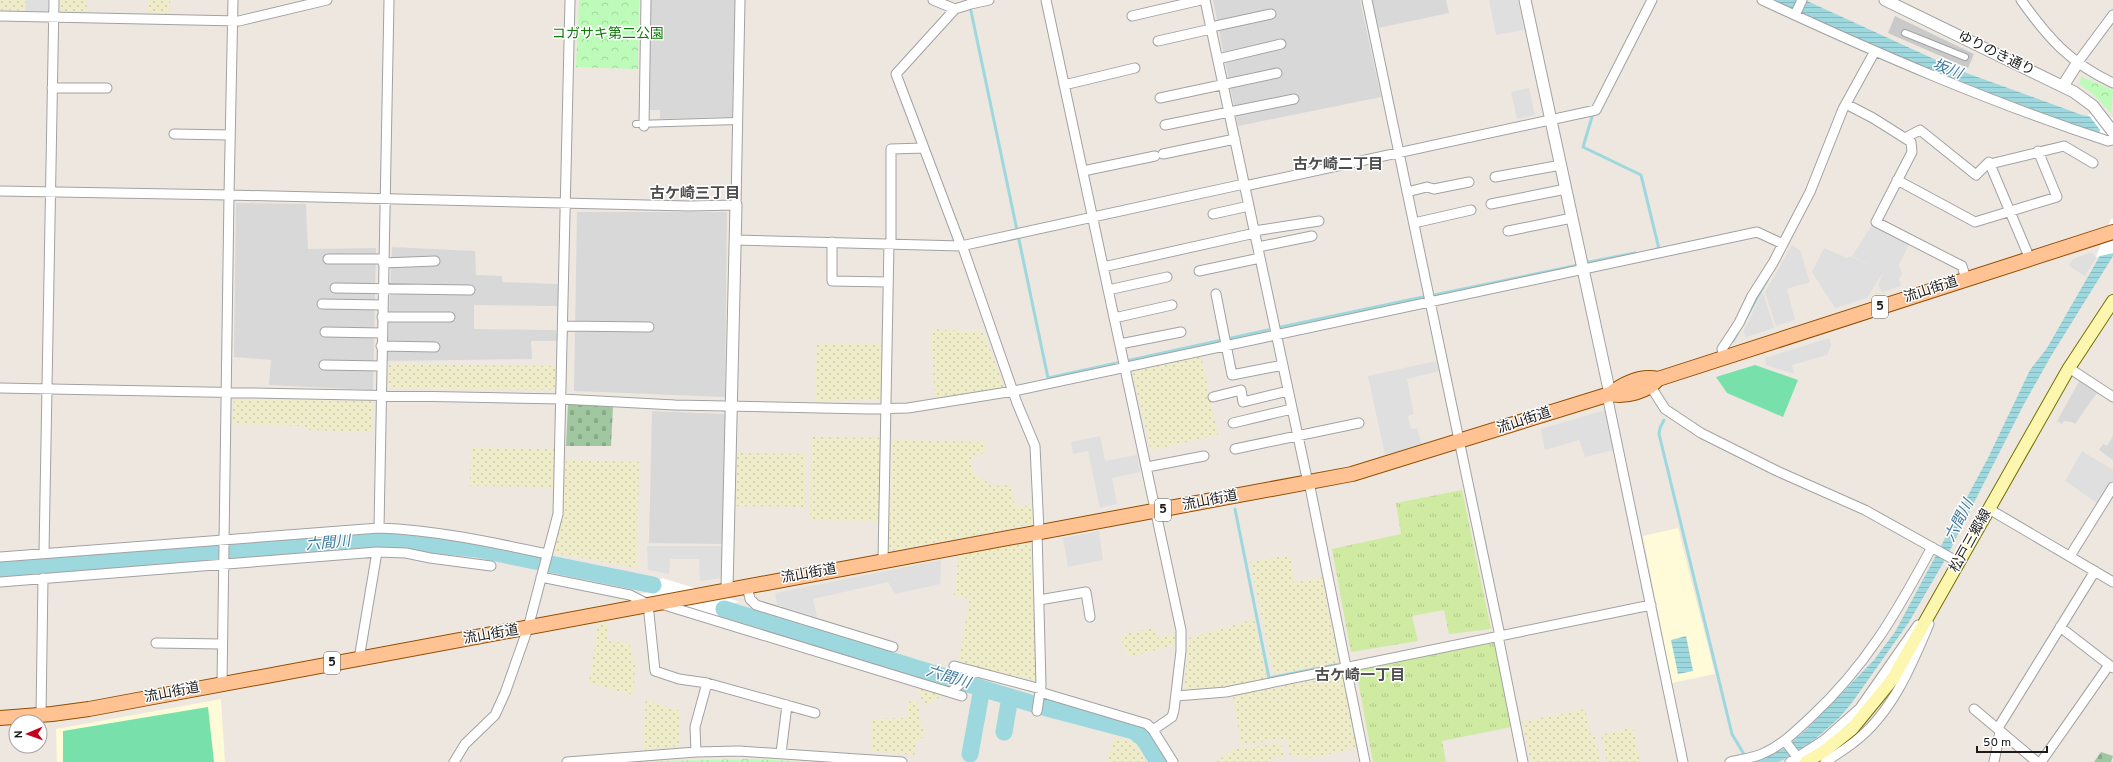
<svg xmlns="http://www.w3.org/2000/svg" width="2113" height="762" font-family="Overpass,'Noto Sans JP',sans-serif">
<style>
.residential{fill:#d9d8d8}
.education{fill:#fffad7}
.religious{fill:#c9c9c9}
.farmland{fill:url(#farmland-dots)}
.grass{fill:url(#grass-tufts)}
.cemetery{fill:url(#cemetery-stones)}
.park{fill:url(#park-crowns)}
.pitch{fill:#78e1ab}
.parking{fill:#dfdfdf}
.water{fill:url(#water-rules)}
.pier{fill:#fff}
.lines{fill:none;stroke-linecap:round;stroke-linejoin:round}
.stream{stroke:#9dd8de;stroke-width:3}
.river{stroke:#9dd8de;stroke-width:17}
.pedestrian-casing{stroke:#a2a2a2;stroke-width:8}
.minor-casing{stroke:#a2a2a2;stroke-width:11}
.tertiary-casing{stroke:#a2a2a2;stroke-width:13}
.secondary-casing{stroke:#747100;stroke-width:14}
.primary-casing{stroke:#924e00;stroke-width:16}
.pedestrian{stroke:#fff;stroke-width:6}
.minor{stroke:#fff;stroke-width:9}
.tertiary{stroke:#fff;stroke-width:11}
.secondary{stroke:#fcf6af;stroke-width:12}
.primary{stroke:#ffc293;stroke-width:14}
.labels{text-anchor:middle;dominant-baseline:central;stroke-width:3;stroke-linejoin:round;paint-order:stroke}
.shield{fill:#fff;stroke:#5f5f5f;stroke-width:1}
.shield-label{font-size:13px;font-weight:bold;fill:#1b1b1b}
.park-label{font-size:14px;fill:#0c7c06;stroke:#fff}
.street-label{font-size:14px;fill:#1b1b1b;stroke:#fff}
.water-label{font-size:15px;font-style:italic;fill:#3f7b9e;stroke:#fff}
.neighbourhood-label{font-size:15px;font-weight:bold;fill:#4e4e4e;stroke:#fff}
</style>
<defs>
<pattern id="farmland-dots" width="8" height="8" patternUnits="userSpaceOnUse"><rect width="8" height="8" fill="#eeecc9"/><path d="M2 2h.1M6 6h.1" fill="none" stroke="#cccaac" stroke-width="1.8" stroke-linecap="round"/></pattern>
<pattern id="grass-tufts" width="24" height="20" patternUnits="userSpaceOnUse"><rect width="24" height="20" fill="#cfeba2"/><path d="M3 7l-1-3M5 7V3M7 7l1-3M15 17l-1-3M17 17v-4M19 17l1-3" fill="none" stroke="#b1c98b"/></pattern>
<pattern id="cemetery-stones" width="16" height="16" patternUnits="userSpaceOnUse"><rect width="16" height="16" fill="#a0c7a0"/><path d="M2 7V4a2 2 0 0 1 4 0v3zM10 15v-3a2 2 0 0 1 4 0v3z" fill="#89aa89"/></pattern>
<pattern id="park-crowns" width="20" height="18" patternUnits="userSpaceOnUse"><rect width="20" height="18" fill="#bcfcb8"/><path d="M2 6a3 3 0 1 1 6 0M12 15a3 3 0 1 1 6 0" fill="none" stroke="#a1d79e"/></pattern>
<pattern id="water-rules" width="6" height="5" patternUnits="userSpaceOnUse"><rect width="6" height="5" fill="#9dd8de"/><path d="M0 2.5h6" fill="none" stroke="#87b9be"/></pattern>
</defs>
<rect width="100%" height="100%" fill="#ede7e0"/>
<path class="residential" d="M649,0H735L732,117L660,119V110H647Z
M1213,0H1360L1381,97L1238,126Z
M1372,0H1446L1449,13L1378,28Z
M236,203L306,204L308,249L376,248L373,390L269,385L271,360L234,357Z
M577,212H727L725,397L574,391Z
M392,247L475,251L476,275L502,276V282L558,284V306L474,305V329L556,330L558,341H531L532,359L387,361Z
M2081,378L2099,390L2075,424L2072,422L2064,421L2062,424L2057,421Z
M652,411L725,414L722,544L649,543Z
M2113,436V460L2099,450L2103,444L2107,446Z"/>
<path class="education" d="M1678,528L1715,674L1672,683L1643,536Z
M221,699L225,762H57L56,729Z"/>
<path class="religious" d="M1895,16L1974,54L1968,68L1888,33Z"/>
<path class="farmland" d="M0,0H26L25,11L0,10Z
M60,0H86L87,11H63L59,8Z
M148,0H170L169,14L147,12Z
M931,329L983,332L1005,388L935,399Z
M817,343L883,344L881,400L815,401Z
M1201,356L1218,435L1151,450L1132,372Z
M389,364L555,366L557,390L388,388Z
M234,399L373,401L372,432L305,430V426L232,424Z
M811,437L883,438L881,518L878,521L810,520Z
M892,440L985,442V453L971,456L973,473L993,486L1011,485L1015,507L1033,505V524L889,551Z
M471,448L555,449L554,487L470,486Z
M737,453L805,454L806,507L736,506Z
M566,460L639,462L637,568L554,553L560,523Z
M1033,542L1036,680L958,664L970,599L954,596L959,554Z
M1290,555L1294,583L1322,577L1339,663L1274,674L1250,562Z
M1254,619L1267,678L1229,687L1184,689L1189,638Z
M607,622V641L629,643L635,665L633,695L589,683L598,625Z
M1154,628L1157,638L1175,634V645L1130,657L1123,648L1121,635Z
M1342,674L1357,748L1311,758L1290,755L1287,739L1241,745L1233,696Z
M916,685L937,690L941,696L925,707Z
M646,700L680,711V746L643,750Z
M917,700L924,736L916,742L914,755L872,751L871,719L907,718V702Z
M1585,709L1591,737L1595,736L1601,762H1531L1522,722Z
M1633,727L1640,762H1607L1601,735Z
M1115,737L1136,743L1146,762H1107Z
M1281,743L1284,758L1274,757L1268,762H1216L1234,749Z"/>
<path class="grass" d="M1462,490L1491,629L1449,634L1444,610L1412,616L1418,641L1351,652L1332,549L1401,534L1396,503Z
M1494,642L1511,727L1442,741L1446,762H1373L1356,669Z"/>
<path class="cemetery" d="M568,404L613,406L611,446H566Z
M2101,752L2113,756L2111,762H2094Z"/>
<path class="park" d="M579,0H639L638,69L576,67Z
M2082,77L2113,90L2111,113L2093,94L2079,84Z
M750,759L812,762H619Z"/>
<path class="pitch" d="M1755,365L1798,380L1783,417L1727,393L1716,377Z
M208,707L214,762H63V731Z"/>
<path class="parking" d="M26,0H48V11H25Z
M1489,0H1518L1524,30L1496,35Z
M1529,88L1535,115L1517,119L1511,92Z
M1872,225L1909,244L1899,265L1902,274L1899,280L1901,286L1882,292L1878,285L1884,271L1867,298L1835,308L1812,272L1824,248L1847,258L1850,256L1878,269L1852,256Z
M1792,245L1800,250L1810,282L1787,289L1795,320L1776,326L1765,292Z
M2092,252L2096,258L2085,276L2069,266L2073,259Z
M1763,292L1774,328L1746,337L1743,332Z
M1829,338L1831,345L1827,355L1792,365L1794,374L1766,365L1765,358Z
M1436,361L1439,371L1407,379L1414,414L1408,416L1411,429L1417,428L1422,444L1385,455L1368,376Z
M1605,410L1614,450L1585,457L1579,440L1545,450L1541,429Z
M1100,436L1105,461L1137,455L1140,472L1112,478L1117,504L1100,508L1088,451L1073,454L1071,442Z
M2082,451L2113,470V480L2097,503L2065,481Z
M1099,531L1103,560L1068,567L1063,538Z
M647,546H723L722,578L700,581L699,559H670L669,574L648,570Z
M941,560L940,584L895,594L888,582L813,599L817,617L777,605L775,593Z"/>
<path class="water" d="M1768,0H1805L1958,70L2082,115L2113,120V136C2083,135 2033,112 2004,100C1924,69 1846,35 1768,0Z
M2113,233V256L2051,356L2024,404L1946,558L1909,622L1851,704L1838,719L1813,741L1783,760L1778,762H1755L1783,749L1806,730L1874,660L1895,632L1988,458L2030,370L2047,348Z
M1686,636L1693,671L1678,674L1671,640Z"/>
<path class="pier" d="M2088,114L2113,118V136L2099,134L2100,130Z
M2111,219H2113V253L2096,257Z
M662,578L740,602L729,604L715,617L637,594L646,593Z"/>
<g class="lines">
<path class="stream" d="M971,11L1048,378L1268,330
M1592,117L1583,147L1641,175L1659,249H1656
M1584,263L1635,253
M1434,295L1579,265
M1281,327L1423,297
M1733,341L1767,280
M1664,420L1660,428L1659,434L1732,734L1745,756
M1235,509L1269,678L1340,664"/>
<path class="river" d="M0,570L383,540L476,549L653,585
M724,609L1043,707L1134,731L1144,739L1158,762
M1004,732L1010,697
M970,754L982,688"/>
<defs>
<path id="pedestrian" d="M1905,33L1965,57
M636,124L737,121"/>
<path id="minor" d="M933,0L955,9L971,4L972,0
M1046,0L1181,630V651L1174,710L1172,717L1153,730
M1205,0L1308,483
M1367,0L1500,636
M1762,0C1876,53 1989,102 2108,141L2113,140
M2021,0C2048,38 2070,63 2113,83
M971,4L989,0
M955,9L896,74L961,246
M1795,15L1802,0
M0,16L239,21L327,0
M1132,16L1201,0
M1211,27L1271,14
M1158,41L1211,29
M1218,59L1281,44
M2078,62L2113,15
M1064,85L1135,68
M52,88H107
M1160,98L1277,73
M1846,104L1873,118L1911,142L1912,152L1876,222L1962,266L1966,279
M1165,125L1294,99
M644,126L646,0
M174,134L230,135
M1905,138L1920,130L1976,175L1989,162L2030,259
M1163,154L1235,139
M1990,164L2064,146L2093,163
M1083,171L1155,156
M1495,177L1561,165
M1897,180L1975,222L2057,197L2038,151
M1245,186L1596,110L1652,0
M0,191L229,195L233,0
M1407,192L1427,187L1434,189L1469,182
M1491,204L1566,189
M1213,214L1249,206
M1414,223L1471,210
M1254,231L1319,221
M1508,231L1572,218
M735,240L961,246L1244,184
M832,242V281L888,282
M891,243V149L924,148
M962,245L1017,403L1035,446L1039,531
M1258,247L1312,236
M328,259H383
M383,263L435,261
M1103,267L1255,233
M1199,271L1260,258
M335,288L470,290
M1108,290L1167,277
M1216,294L1232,375L1283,365
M322,304L382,305
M382,317H450
M1114,318L1172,305
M563,326L649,327
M325,332L382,333
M1120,344L1181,332
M381,346L435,347
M1724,358L1722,349L1739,323L1752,296L1773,263L1810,192L1843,109L1875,51
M324,365L381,366
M2069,368L2113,397
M1651,387L1665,409L1701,433L1777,471L1865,510L1960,563
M0,388L561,399L675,405L868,409L908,408L1014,391L1757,232L1783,244
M1607,395L1683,762
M1213,397L1241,390L1243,402L1288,391
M1233,423L1292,409
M1235,449L1359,423
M1147,467L1204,456
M1309,482L1365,762
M1989,509L2113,582
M379,528L389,0
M1037,532L1041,685L1037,711
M44,553L54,0
M2070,556L2113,487
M0,557L379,528C435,530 491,542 547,554
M883,561L889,243
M541,577L630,595L648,604L655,671L679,679L707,683L695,727L696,752
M0,582L377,552
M747,586L750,599L756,605L893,647
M1039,600L1086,592L1090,617
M661,604L962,696
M2060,627L2113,668
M1498,636L1523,762
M156,643L222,644
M361,658L360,653L377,552L406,553L430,558L491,566
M954,666L1041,689
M707,683L815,713
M222,684L229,195L689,206L736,205L740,0
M951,692L973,672
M1040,692L1147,724L1153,730L1173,762
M1176,696L1226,692L1651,605
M1974,709L2037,762
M41,715L43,578
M1998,728L2095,571
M1785,741L1801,762
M781,753L787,705
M454,762L465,744L495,715L505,693L528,628L558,514L570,0
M567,762L696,752L739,751L902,762
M1730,762C1742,759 1755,758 1766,752C1783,744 1797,730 1811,717C1866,666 1897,612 1932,547
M1790,762L1824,740L1860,708L1918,625
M1825,762C1834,756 1844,750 1853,743C1891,715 1911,667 1929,624
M1994,762L2000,732
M2041,762L2109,665"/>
<path id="tertiary" d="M1525,0L1610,394
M1885,0L2074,92L2093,106L2113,132
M2063,86L2078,62
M727,589L736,205"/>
<path id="secondary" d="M1806,762L1823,752L1852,729L1892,680L2069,368L2113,301"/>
<path id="primary" d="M1610,394C1626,397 1647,392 1658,379
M0,718L52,714L89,709L1352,474L1610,394C1623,384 1641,375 1658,379L2113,232"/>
</defs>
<use href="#pedestrian" class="pedestrian-casing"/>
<use href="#minor" class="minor-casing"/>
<use href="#tertiary" class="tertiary-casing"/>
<use href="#secondary" class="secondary-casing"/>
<use href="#primary" class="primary-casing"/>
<use href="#pedestrian" class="pedestrian"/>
<use href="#minor" class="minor"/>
<use href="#tertiary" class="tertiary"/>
<use href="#secondary" class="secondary"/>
<use href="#primary" class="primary"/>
</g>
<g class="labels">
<g class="shield">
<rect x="1872" y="296" width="16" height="22" rx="3"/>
<rect x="1155" y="499" width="16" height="22" rx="3"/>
<rect x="324" y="652" width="16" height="22" rx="3"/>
</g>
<g class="shield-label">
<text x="1880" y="307">5</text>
<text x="1163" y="510">5</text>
<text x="332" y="663">5</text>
</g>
<g class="park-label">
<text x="608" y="34">コガサキ第二公園</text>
</g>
<g class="street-label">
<text transform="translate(1996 54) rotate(26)">ゆりのき通り</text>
<text transform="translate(1931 290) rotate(-18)">流山街道</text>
<text transform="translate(1524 421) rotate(-18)">流山街道</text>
<text transform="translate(1210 501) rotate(-11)">流山街道</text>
<text transform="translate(1971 541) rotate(-61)">松戸三郷線</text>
<text transform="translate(809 574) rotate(-10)">流山街道</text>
<text transform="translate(491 635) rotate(-10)">流山街道</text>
<text transform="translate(172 693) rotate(-11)">流山街道</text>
</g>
<g class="water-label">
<text transform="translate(1947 70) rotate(21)">坂川</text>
<text transform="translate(1960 521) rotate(-63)">六間川</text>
<text transform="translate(328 544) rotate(-5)">六間川</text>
<text transform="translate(948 678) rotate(17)">六間川</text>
</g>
<g class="neighbourhood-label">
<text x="1338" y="165">古ケ崎二丁目</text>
<text x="695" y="194">古ケ崎三丁目</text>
<text x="1360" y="676">古ケ崎一丁目</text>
</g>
</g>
<g transform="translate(28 734) rotate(268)"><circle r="19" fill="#ffffff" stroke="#a4a4a4"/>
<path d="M0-3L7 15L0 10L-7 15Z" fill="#c6001a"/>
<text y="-6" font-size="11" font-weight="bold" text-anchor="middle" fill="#1b1b1b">N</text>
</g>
<path d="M1977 746v6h70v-6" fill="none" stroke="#1b1b1b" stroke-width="2"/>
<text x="1983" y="746" font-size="12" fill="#1b1b1b" stroke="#ffffff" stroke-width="3" paint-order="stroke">50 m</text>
</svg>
